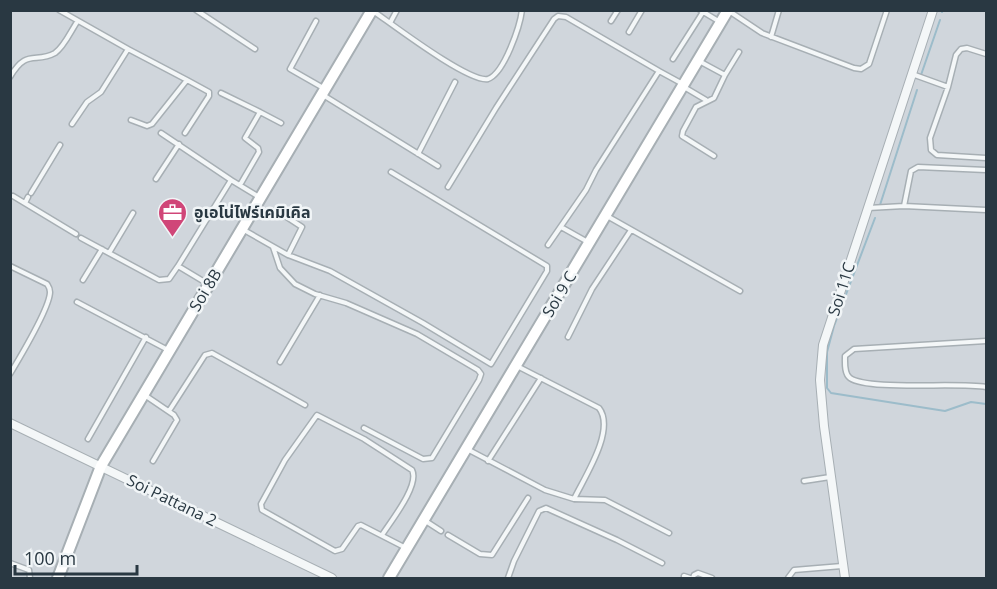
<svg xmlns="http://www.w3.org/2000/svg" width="997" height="589" font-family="'Open Sans','Noto Sans Thai',sans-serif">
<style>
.built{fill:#d0d6dc}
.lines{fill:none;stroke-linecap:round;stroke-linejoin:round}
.stream{stroke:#9cbcca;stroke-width:2}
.lane-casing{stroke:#a7afb4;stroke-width:7}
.street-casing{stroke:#a7afb4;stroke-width:10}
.secondary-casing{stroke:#a7afb4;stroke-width:14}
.lane{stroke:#f4f7f8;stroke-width:4}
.street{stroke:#f4f7f8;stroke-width:8}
.secondary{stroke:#fff;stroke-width:10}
.labels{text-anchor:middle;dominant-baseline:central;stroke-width:5;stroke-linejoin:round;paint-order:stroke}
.poi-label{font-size:16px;font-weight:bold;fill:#293842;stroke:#f1f5f7;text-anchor:start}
.street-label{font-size:16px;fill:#293842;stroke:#f1f5f7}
</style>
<rect width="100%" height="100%" fill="#e2e7ea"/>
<path class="built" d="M11,11H986V578H11Z"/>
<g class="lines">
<path class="stream" d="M942,12L943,10
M921,75L940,20
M880,205L917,90
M875,218L834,326L827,352V388L831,393L945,411L971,402L986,404"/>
<defs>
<path id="lane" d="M59,10L128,49L101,92L87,102L72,124
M196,10L255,49
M700,10L720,22
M373,11C392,24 469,83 488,79C504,74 520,26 522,10
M729,11L762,33L854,68L861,69L869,64L887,10
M316,21L290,69L325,89
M611,21L618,10
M390,23L397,10
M629,32L642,10
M771,37L779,10
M128,49L187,80
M986,54L967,48L961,49L956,55L948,87L930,138L931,150L937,155L986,158
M673,59L703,12
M699,61L725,75L739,52
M912,74L948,87
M10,77C27,48 35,64 55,53C64,47 71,31 77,22
M684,87L706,100
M221,93L260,112
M323,95L438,166
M131,120L147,126L152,124L187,80L209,92V96L185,133
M161,133L231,180L178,266L208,284
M418,154L455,82
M714,156L682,136L683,131L696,107L714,98L725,75
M156,179L179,144
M231,180L259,197
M240,185L259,152L258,148L245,138L260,112L281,123
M448,187L496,108L554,19L558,16L566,17L659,71
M31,193L60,145
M13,196L76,234
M25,203L28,197
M904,206L986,210
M868,208L904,206L911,171L918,167L986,170
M276,210L302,227L288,255
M607,216L740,291
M561,227L586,241
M244,230L288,255L330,271L423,323L491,364L547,271V266L391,172
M81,238L159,280L169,279L178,266
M548,245L586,190L596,170L659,71L681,83
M273,247L280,268L295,284L315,294L346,303L417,334L478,370L481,374L479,380L432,458L423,459L364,428
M109,253L133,213
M10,266L47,284C49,287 50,288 50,292C50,307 19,359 10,374
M83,280L102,249
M77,302L168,350
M568,337L592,289L631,230
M986,341L854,349L845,356C845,362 844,374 850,378C869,391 957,382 986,387
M280,362L320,295
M517,366L599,408C616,430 584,478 574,499
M146,396L174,415L177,420L153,461
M169,411L205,355L212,353L305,405
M88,439L146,337
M467,449L545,490L574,499L605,500L669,533
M488,461L541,378
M804,481L830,477
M424,520L441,531
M382,535C391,521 420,485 412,470L364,439L317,415L285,460L261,504L262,510L335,551L342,549L358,526L361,525L406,548
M448,535L480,554L492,555L528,498
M10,563L29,570L30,578
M684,576L690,578
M508,578L514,561L539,511L546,508L617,540L662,563
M693,578L694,575L698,573L712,578
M788,578L794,570L842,566"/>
<path id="street" d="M10,423L332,578
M845,578L824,426L820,380L823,345L933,10"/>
<path id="secondary" d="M58,578L101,466L372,10
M389,578L728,10"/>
</defs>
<use href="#lane" class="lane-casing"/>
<use href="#street" class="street-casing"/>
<use href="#secondary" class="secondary-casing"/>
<use href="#lane" class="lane"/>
<use href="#street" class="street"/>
<use href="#secondary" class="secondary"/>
</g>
<defs>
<symbol id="office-pin" viewBox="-11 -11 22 30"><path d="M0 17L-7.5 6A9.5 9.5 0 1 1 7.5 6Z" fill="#d04678" stroke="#f1f5f7"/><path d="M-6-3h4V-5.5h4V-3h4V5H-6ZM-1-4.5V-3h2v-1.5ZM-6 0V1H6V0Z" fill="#fff"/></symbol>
</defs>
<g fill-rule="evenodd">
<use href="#office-pin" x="156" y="196" width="33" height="45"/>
</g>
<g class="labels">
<g class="poi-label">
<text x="194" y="212">อูเอโน่ไฟร์เคมิเคิล</text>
</g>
<g class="street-label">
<text transform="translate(841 289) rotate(-72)">Soi 11C</text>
<text transform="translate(205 290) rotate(-59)">Soi 8B</text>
<text transform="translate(559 294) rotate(-59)">Soi 9 C</text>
<text transform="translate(172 500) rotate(26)">Soi Pattana 2</text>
</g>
</g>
<rect width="997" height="589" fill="none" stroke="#293842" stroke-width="24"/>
<path d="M15 565v9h122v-9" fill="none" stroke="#293842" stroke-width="3"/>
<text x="24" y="565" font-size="18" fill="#293842" stroke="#f1f5f7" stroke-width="4.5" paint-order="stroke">100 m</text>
</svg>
